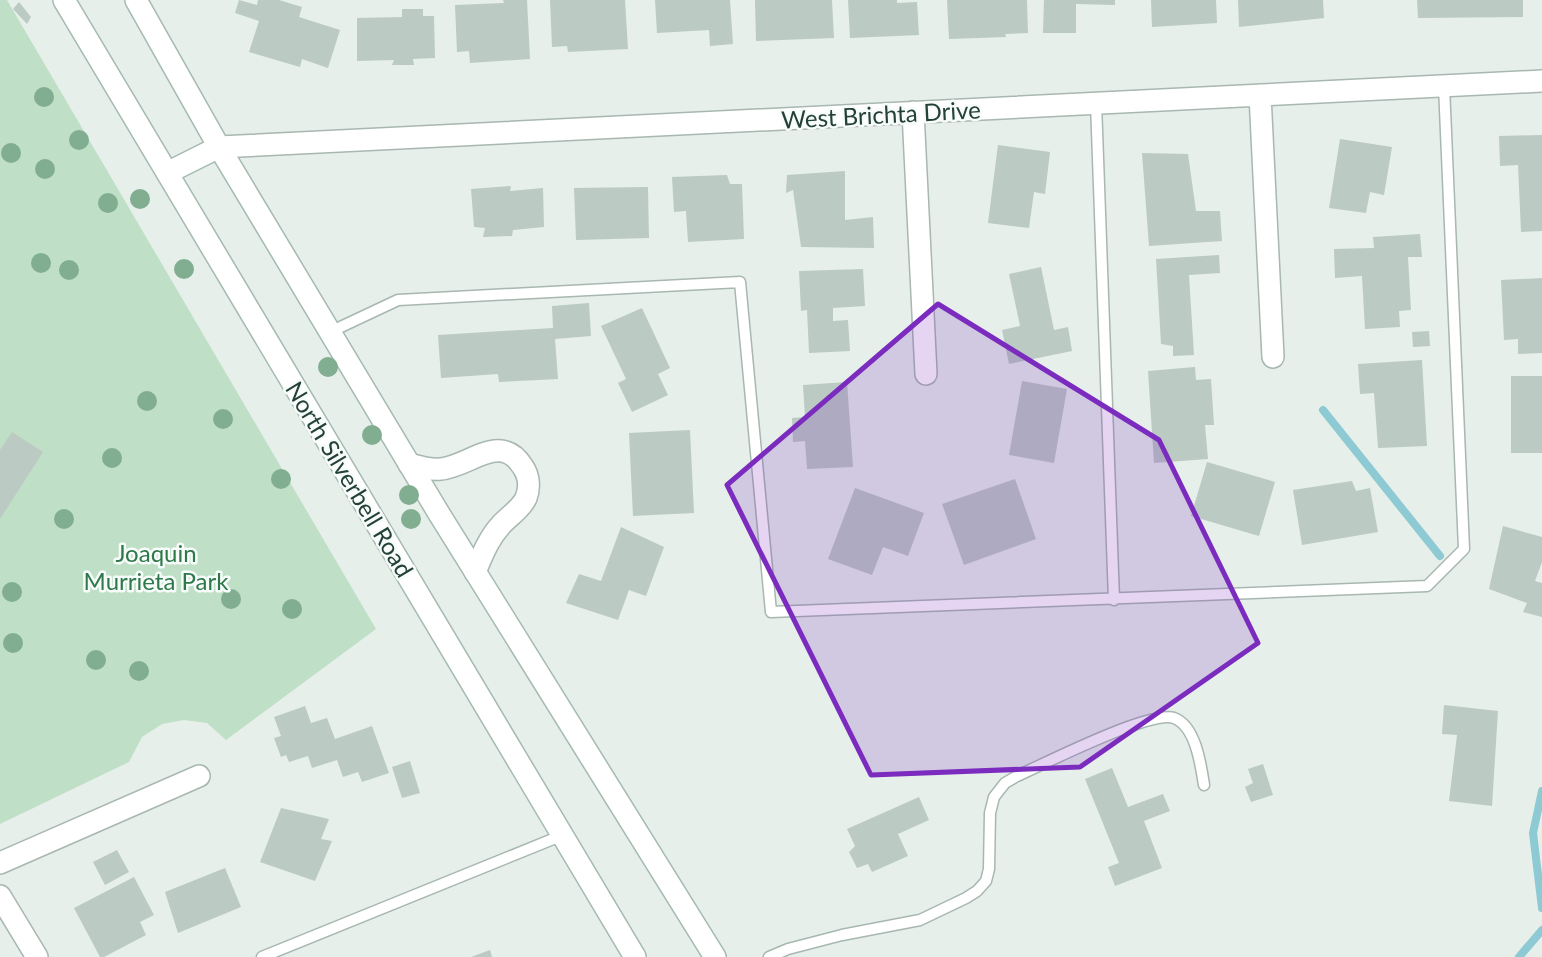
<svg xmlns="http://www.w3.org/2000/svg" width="1542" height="957" font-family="Lato,sans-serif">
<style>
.green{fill:#bfdfc7}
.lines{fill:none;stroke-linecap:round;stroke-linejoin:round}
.stream{stroke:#8ecad3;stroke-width:8}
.building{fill:#bbcac3}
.lane-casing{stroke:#a8b7b1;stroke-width:13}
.street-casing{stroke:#a8b7b1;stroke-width:24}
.secondary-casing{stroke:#a4bab2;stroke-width:24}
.lane{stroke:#fff;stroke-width:10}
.street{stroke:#fff;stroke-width:21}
.secondary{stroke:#fff;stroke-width:21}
.tree{fill:#81ae91}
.marked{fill:#7b2cbf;fill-opacity:0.2;stroke:#7b2cbf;stroke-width:5;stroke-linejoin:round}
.labels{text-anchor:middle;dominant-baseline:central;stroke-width:5;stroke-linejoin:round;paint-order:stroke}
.street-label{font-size:24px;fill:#244139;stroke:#f7fbf9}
.park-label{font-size:24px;fill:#2e7949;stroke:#f7fbf9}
</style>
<rect width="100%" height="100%" fill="#e6efea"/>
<path class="green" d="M0,0H7L376,629L226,740L207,723L184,720L162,724L142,737L129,762L0,824Z"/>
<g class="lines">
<path class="stream" d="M1323,410L1440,556
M1542,791L1533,833L1542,908
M1519,957L1542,930"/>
</g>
<path class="building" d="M239,0L257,5L258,0H279L302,7L299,17L340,30L328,68L302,59L300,67L249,52L259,21L235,13Z
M503,0H527L530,59L470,63L469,51L457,52L455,5L504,3Z
M550,0H625L628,49L568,52L567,46L552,47Z
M655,0H730L733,44L710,46L709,30L657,33Z
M755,0H832L834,38L756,41Z
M848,0H897V3L917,2L919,35L850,38Z
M947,0H1027L1028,33L1005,34L1006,37L949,39Z
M1044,0H1115V5L1076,4V33H1043Z
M1151,0H1216L1217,23L1152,27Z
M1238,0H1323L1324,18L1239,27Z
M1417,0H1523V17L1418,18Z
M19,2L31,17L27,24L13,9Z
M402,9H423V16H434L435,58L413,59L414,65H392L394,60L357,61V18L402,17Z
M1542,135V231L1521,232L1518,165L1500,166L1499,136Z
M1340,139L1392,147L1384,195L1370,192L1366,213L1329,208Z
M998,145L1050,152L1045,194L1034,192L1029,228L988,223Z
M1142,153L1188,154L1196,211H1220L1222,241L1149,246Z
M845,171V220L873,217L874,248L801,247L793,190L786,193L787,175Z
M727,175L730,184H742L744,239L688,242L686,211L674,212L672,177Z
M511,186L510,191L543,188L544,227L513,230L512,236L483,237L485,228L474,227L471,189Z
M648,187L649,238L576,240L574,188Z
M1420,234L1422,257H1408L1411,310L1399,311L1400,327L1365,329L1362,276L1335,278L1334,249L1374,248L1373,237Z
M1219,255L1220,273L1189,275L1194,355L1173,356V346L1161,344L1156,259Z
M1041,267L1054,330L1068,327L1072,351L1009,364L1002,330L1020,326L1009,274Z
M863,269L865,306L833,308V321L848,320L850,351L809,353L807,310L801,311L799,271Z
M1542,278V353L1518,354V339L1504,340L1501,280Z
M589,303L591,336L555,339L558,379L499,382L498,374L441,378L438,335L553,328L552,306Z
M642,308L670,368L658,374L668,395L632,412L618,383L626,379L601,326Z
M1429,331L1430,346L1413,347L1412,332Z
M1422,360L1427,446L1378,448L1374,393L1360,394L1358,364Z
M1195,367L1196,380L1211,379L1214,425H1205L1208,459L1154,463L1148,371Z
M1511,376H1542V453H1511Z
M1022,381L1067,389L1054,463L1009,455Z
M847,382L853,467L807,469L805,441L793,442L792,418L805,417L803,385Z
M690,430L694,513L633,516L629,433Z
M12,432L43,452L0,519V450Z
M1207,462L1275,482L1259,536L1191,516Z
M1015,479L1036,539L964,565L942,504Z
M1352,481L1356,491L1370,488L1378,532L1302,545L1293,490Z
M855,488L924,513L908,556L883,547L872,575L828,559Z
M1503,526L1542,537V562L1535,581L1542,583V617L1523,612L1527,603L1489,589Z
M621,527L664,547L646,596L629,590L618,620L566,603L579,574L601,581Z
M1444,705L1498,711L1492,806L1449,801L1457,735L1442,734Z
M305,706L311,723L327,718L335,739L372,726L389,773L362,782L358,772L343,777L337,760L312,768L308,756L289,762L286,755L281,757L274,738L281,736L274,717Z
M410,761L420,793L402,798L392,767Z
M1263,764L1273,795L1251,802L1245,787L1253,783L1248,769Z
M1112,768L1128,807L1163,794L1170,811L1144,821L1162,868L1115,886L1108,867L1119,863L1085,779Z
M919,797L929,820L898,834L908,856L872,872L868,864L857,868L849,852L855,846L847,829Z
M281,808L329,819L321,839L332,841L315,881L260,862Z
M117,850L129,872L105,885L93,862Z
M225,868L241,907L178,933L165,892Z
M134,877L154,915L140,922L146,935L104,957H100L74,908Z
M490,950L492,957H471Z"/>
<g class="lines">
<defs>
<path id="lane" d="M1096,103L1114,600
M330,332L398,300L740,282L771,612L1427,586L1464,549L1444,86
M262,957L563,835
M769,957L788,949L842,935L920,920L966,898L977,891L986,881L989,869L990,813L994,797L1005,783L1017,776C1044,764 1150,710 1174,718C1196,726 1201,766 1204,785"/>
<path id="street" d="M1260,95L1273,357
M913,112L926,374
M219,147L1542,81
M409,464C420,467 430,470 441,469C470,466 501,431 523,467C529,476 530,488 526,498C521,509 509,516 501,525C488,539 482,556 475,572
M0,863L199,776
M0,896L37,957"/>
<path id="secondary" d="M64,0L635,957
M136,0L219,147L438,512L715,957
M167,173L219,147"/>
</defs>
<use href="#lane" class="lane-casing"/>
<use href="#street" class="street-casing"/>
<use href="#secondary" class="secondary-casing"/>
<use href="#lane" class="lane"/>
<use href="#street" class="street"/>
<use href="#secondary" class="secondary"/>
</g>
<g class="tree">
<circle cx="44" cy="97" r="10"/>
<circle cx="79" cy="140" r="10"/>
<circle cx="11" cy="153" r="10"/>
<circle cx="45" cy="169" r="10"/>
<circle cx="140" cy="199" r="10"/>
<circle cx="108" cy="203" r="10"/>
<circle cx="41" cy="263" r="10"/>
<circle cx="184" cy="269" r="10"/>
<circle cx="69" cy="270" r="10"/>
<circle cx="328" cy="367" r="10"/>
<circle cx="147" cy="401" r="10"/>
<circle cx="223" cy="419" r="10"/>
<circle cx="372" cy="435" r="10"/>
<circle cx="112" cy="458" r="10"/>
<circle cx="281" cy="479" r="10"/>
<circle cx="409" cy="495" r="10"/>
<circle cx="64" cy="519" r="10"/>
<circle cx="411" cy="519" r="10"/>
<circle cx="12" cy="592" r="10"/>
<circle cx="231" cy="599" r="10"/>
<circle cx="292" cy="609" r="10"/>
<circle cx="13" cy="643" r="10"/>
<circle cx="96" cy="660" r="10"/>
<circle cx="139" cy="671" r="10"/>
</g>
<path class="marked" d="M938,304L1159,440L1258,643L1080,767L871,775L727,485Z"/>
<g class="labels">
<g class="street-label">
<text transform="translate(881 114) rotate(-3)">West Brichta Drive</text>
<text transform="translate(350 479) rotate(59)">North Silverbell Road</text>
</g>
<g class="park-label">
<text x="156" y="552">Joaquin<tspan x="156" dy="28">Murrieta Park</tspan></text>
</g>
</g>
</svg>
